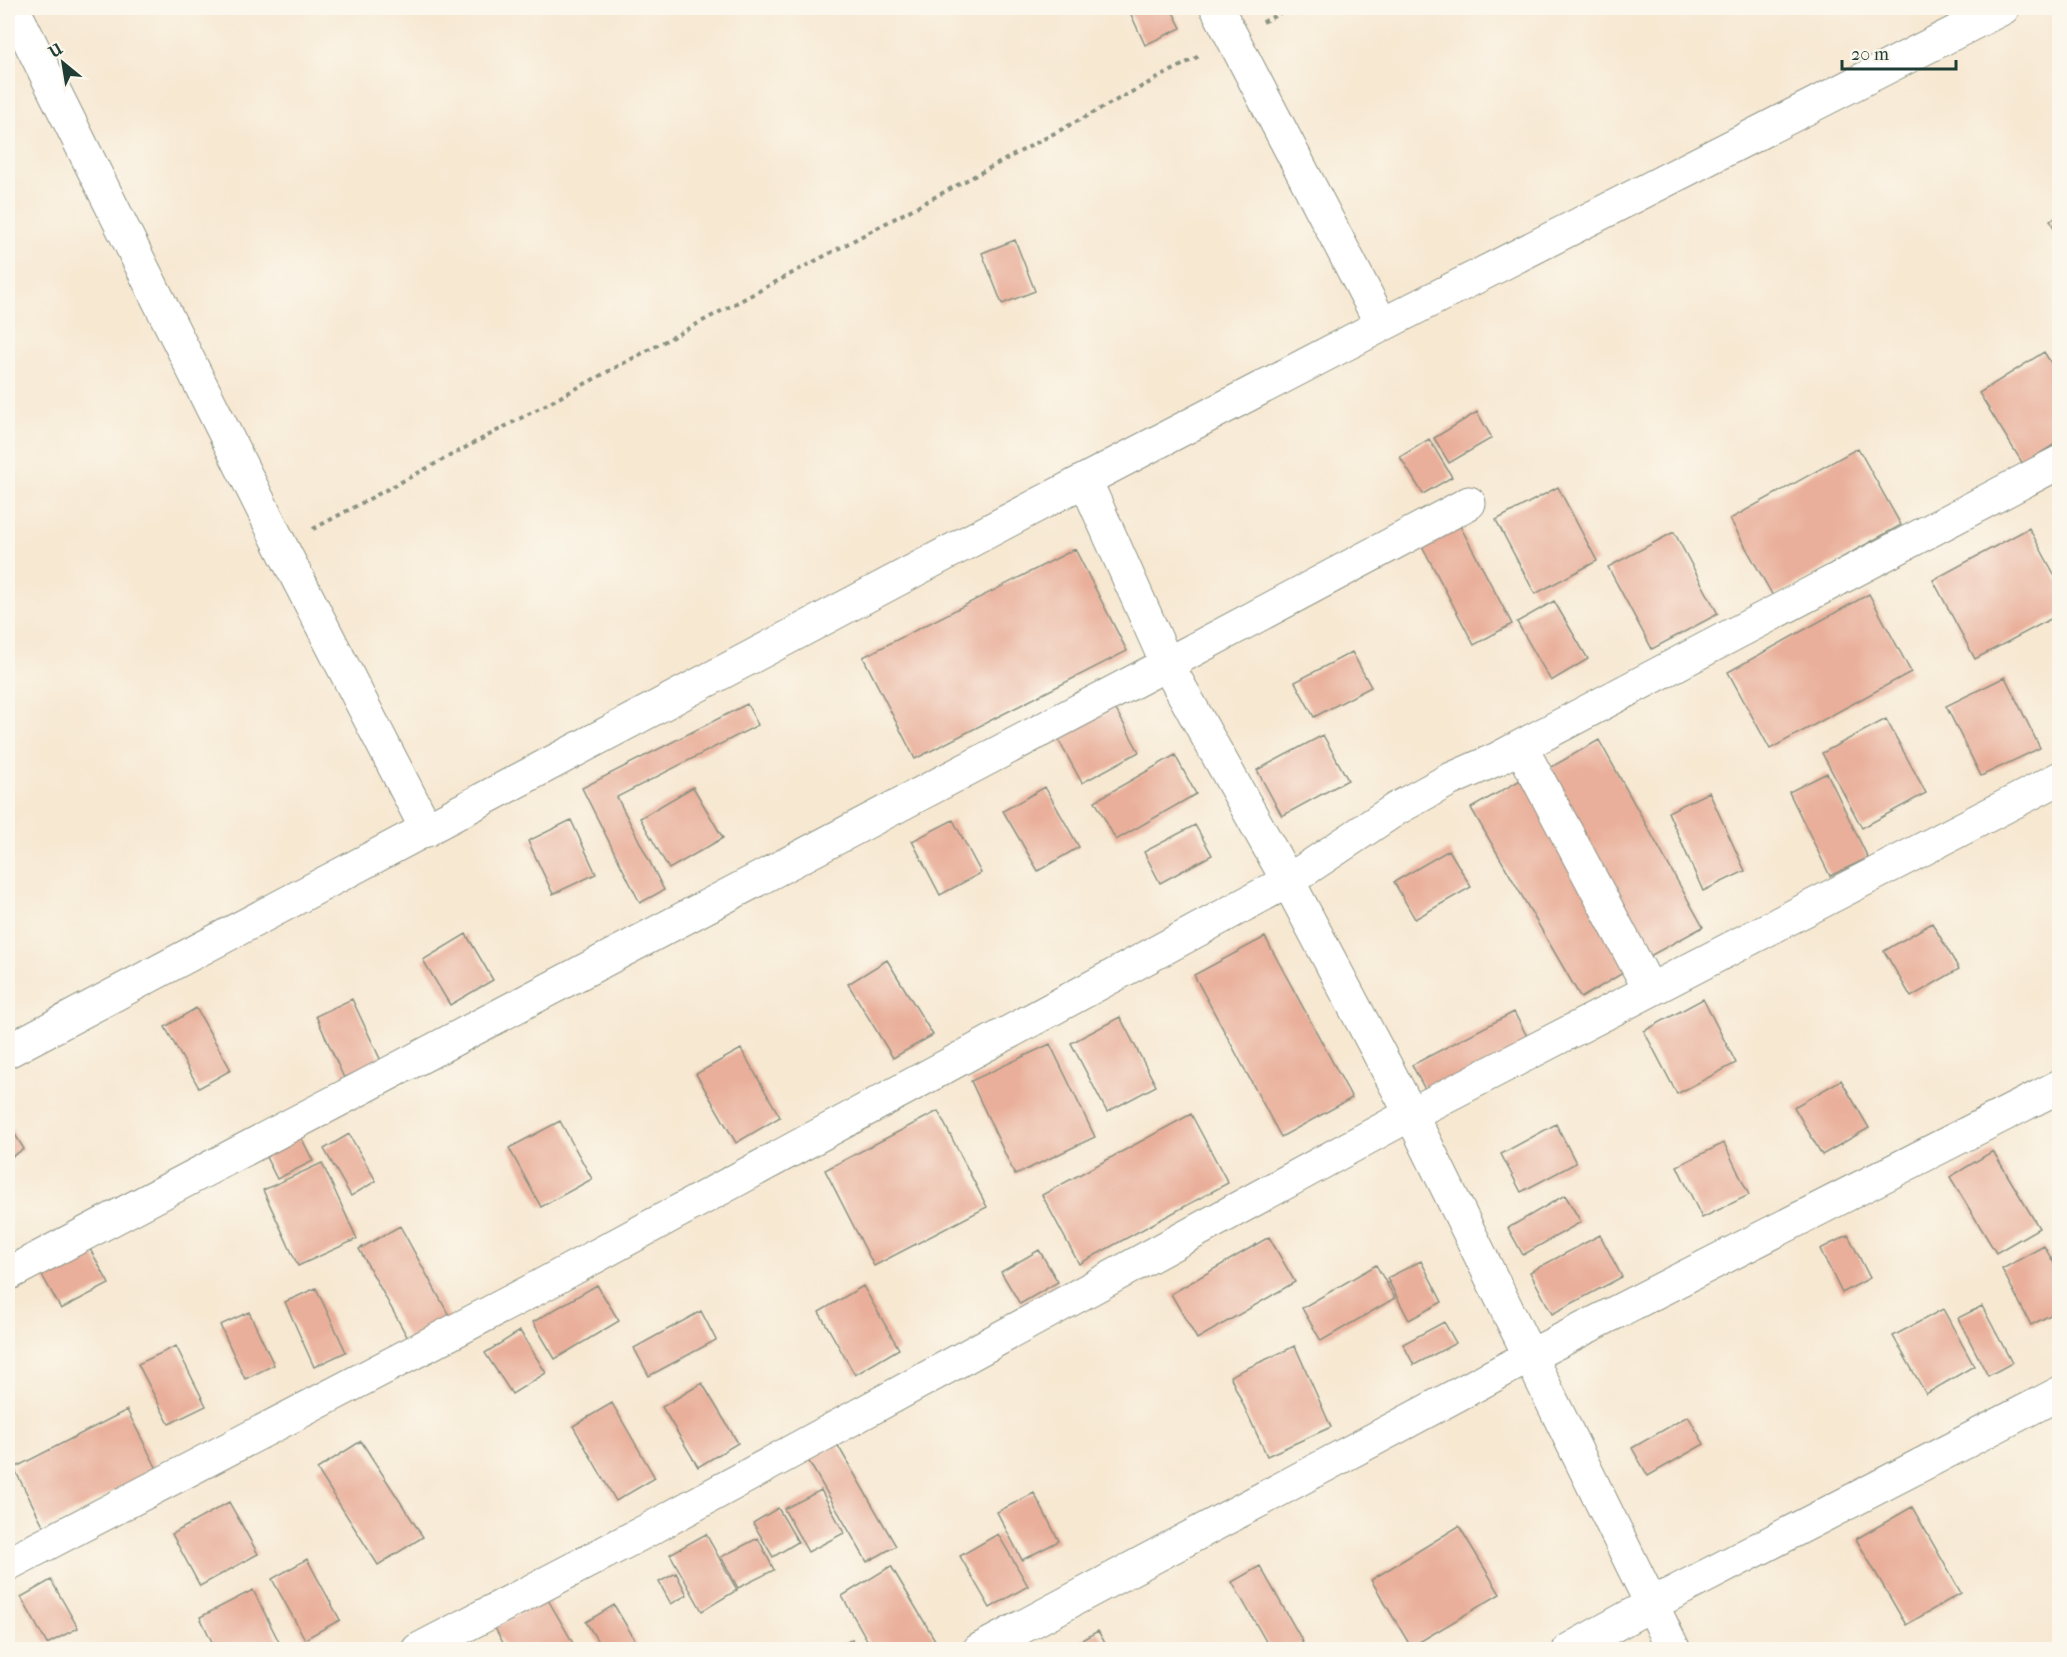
<svg xmlns="http://www.w3.org/2000/svg" width="2067" height="1657" font-family="'IM FELL French Canon',serif">
<style>
.building{fill:#e9af9a}
.lines{fill:none;stroke-linecap:round;stroke-linejoin:round}
.minor-casing{stroke:#8b9283;stroke-width:35}
.path{stroke:#8b9283;stroke-width:4;stroke-dasharray:4.5 4.5;stroke-linecap:butt}
.minor{stroke:#fff;stroke-width:33}
</style>
<rect width="100%" height="100%" fill="#fbf7ec"/>
<filter id="ink" filterUnits="userSpaceOnUse"><feTurbulence type="fractalNoise" baseFrequency=".0167" numOctaves="2"/><feDisplacementMap in="SourceGraphic" scale="12" xChannelSelector="R" yChannelSelector="G"/><feConvolveMatrix kernelMatrix="1 2 1 2 8 2 1 2 1" color-interpolation-filters="sRGB"/></filter>
<filter id="wash" filterUnits="userSpaceOnUse"><feTurbulence type="fractalNoise" baseFrequency=".008" numOctaves="4" result="noise"/><feDisplacementMap in="SourceGraphic" scale="24" xChannelSelector="R" yChannelSelector="G"/><feGaussianBlur stdDeviation="1.35" result="paint"/><feColorMatrix in="noise" values="0 0 0 0 0 0 0 0 0 0 0 0 0 0 0 0 0 1.4 0 .05"/><feComposite in="paint" operator="in"/></filter>
<g filter="url(#wash)">
<rect width="100%" height="100%" fill="#f7e8d2"/>
<g id="blocks">
<path class="building" d="M1128,8H1171L1181,28L1145,45Z
M2060,216V241L2050,220Z
M1015,240L1035,291L1002,304L982,253Z
M2044,352L2060,377V441L2023,464L1979,393Z
M1477,412L1492,438L1449,463L1434,438Z
M1429,439L1452,477L1423,494L1400,457Z
M1858,448L1901,525L1773,596L1730,519Z
M1558,487L1597,561L1535,594L1496,520Z
M1458,522L1512,624L1474,645L1420,542Z
M2029,528L2060,585V614L1975,659L1933,580Z
M1674,532L1718,614L1652,649L1608,567Z
M1075,549L1127,651L915,759L863,657Z
M1869,594L1911,672L1770,749L1728,672Z
M1554,601L1588,659L1551,681L1517,622Z
M1352,652L1371,687L1314,717L1295,682Z
M2005,677L2040,748L1981,776L1946,706Z
M747,704L758,725L617,797L664,890L640,903L582,788Z
M1115,708L1139,752L1082,783L1058,739Z
M1886,719L1926,793L1862,828L1822,753Z
M1323,735L1348,780L1282,816L1257,770Z
M1599,740L1703,927L1650,956L1546,770Z
M1175,755L1196,794L1116,840L1095,801Z
M1827,773L1868,858L1830,876L1789,792Z
M1524,778L1633,967L1581,998L1471,808Z
M693,787L723,838L669,869L640,818Z
M1045,787L1079,847L1038,871L1003,811Z
M1709,792L1745,871L1703,891L1668,812Z
M571,820L596,874L553,894L528,841Z
M953,820L981,873L940,895L912,841Z
M1195,825L1212,855L1160,883L1144,852Z
M1449,850L1471,887L1415,919L1394,882Z
M1932,923L1959,969L1911,997L1884,951Z
M466,934L493,980L450,1005L423,960Z
M1265,937L1352,1098L1281,1137L1194,975Z
M887,960L933,1035L893,1058L848,984Z
M352,999L381,1061L344,1078L316,1016Z
M1703,999L1736,1063L1677,1094L1644,1031Z
M196,1008L231,1070L199,1088L165,1027Z
M1514,1012L1530,1042L1428,1095L1412,1065Z
M1120,1017L1156,1086L1107,1112L1071,1043Z
M1050,1044L1095,1137L1015,1175L971,1081Z
M741,1049L780,1117L736,1143L696,1074Z
M1841,1080L1869,1128L1822,1155L1794,1107Z
M938,1111L987,1207L874,1266L825,1170Z
M1191,1114L1228,1183L1079,1264L1042,1195Z
M560,1121L592,1179L541,1207L509,1148Z
M8,1123L24,1149L8,1159Z
M1556,1124L1576,1163L1521,1192L1501,1154Z
M298,1131L313,1161L277,1179L262,1149Z
M349,1134L376,1181L351,1196L324,1149Z
M1724,1143L1749,1195L1702,1218L1677,1166Z
M1993,1151L2039,1228L1996,1253L1950,1177Z
M322,1163L357,1239L298,1266L263,1190Z
M1565,1195L1581,1222L1523,1255L1508,1228Z
M400,1226L451,1319L410,1342L359,1249Z
M1600,1235L1622,1277L1552,1314L1530,1272Z
M1848,1235L1870,1278L1842,1293L1820,1249Z
M1269,1237L1295,1282L1197,1339L1171,1294Z
M2044,1246L2060,1274V1310L2031,1325L2002,1269Z
M90,1249L109,1284L61,1309L42,1275Z
M1039,1250L1058,1282L1020,1304L1001,1272Z
M1421,1261L1442,1302L1409,1320L1387,1278Z
M1376,1265L1395,1298L1321,1341L1302,1308Z
M597,1285L619,1321L555,1359L533,1322Z
M863,1286L899,1349L855,1375L819,1312Z
M316,1288L346,1352L314,1367L285,1302Z
M1982,1306L2012,1363L1988,1376L1958,1318Z
M1943,1309L1974,1366L1926,1394L1893,1336Z
M701,1311L716,1340L649,1376L634,1348Z
M249,1312L274,1365L245,1379L220,1325Z
M1444,1322L1456,1343L1414,1365L1403,1344Z
M520,1331L546,1373L512,1394L485,1353Z
M176,1346L206,1406L169,1424L138,1364Z
M1295,1346L1331,1427L1267,1456L1230,1376Z
M702,1383L738,1443L698,1467L662,1407Z
M612,1403L655,1478L616,1501L573,1426Z
M127,1410L157,1469L44,1527L14,1468Z
M1688,1416L1704,1444L1648,1476L1632,1448Z
M361,1441L423,1537L378,1565L317,1469Z
M837,1444L896,1546L867,1562L808,1460Z
M821,1490L844,1533L808,1552L784,1509Z
M1034,1493L1059,1541L1022,1560L997,1512Z
M229,1502L258,1554L200,1586L172,1534Z
M1912,1507L1961,1593L1906,1625L1856,1539Z
M778,1508L798,1542L773,1557L753,1523Z
M1459,1526L1500,1594L1411,1647L1371,1580Z
M706,1534L737,1590L702,1611L670,1554Z
M998,1534L1028,1586L990,1608L960,1556Z
M758,1538L774,1570L738,1588L721,1557Z
M307,1559L340,1620L305,1639L272,1579Z
M891,1566L938,1645L930,1650H873L842,1596Z
M1260,1566L1303,1642L1290,1650H1271L1232,1582Z
M676,1573L687,1595L671,1604L659,1582Z
M51,1580L78,1628L47,1644L21,1597Z
M253,1590L283,1650H216L200,1617Z
M547,1598L577,1650H507L495,1628Z
M614,1605L641,1650H603L586,1622Z
M1098,1631L1109,1650H1072L1071,1646Z
M852,1639L858,1650H834Z"/>
</g>
</g>
<g filter="url(#ink)">
<use href="#blocks" fill-opacity="0" stroke="#8b9283" stroke-width="1.5"/>
<g class="lines">
<defs>
<path id="minor" d="M13,8L281,546L427,830
M1217,8L1382,325
M1085,480L1167,664L1288,881L1411,1114L1674,1650
M1521,747L1650,990
M8,1051L1085,480L1382,325L2003,8
M8,1274L1167,664L1469,503
M8,1564L537,1288L1288,881L1396,809L1449,780L1497,759L2060,462
M418,1650L648,1530L1411,1114L2060,778
M979,1650L1530,1356L2060,1086
M1569,1650L1652,1604L2060,1393"/>
</defs>
<use href="#minor" class="minor-casing"/>
<path class="path" d="M1263,22L1290,8
M313,529L1201,55"/>
<use href="#minor" class="minor"/>
</g>
</g>
<rect width="2067" height="1657" fill="none" stroke="#fbf7ec" stroke-width="30"/>
<g transform="translate(63 63) rotate(330)" stroke="#fbf7ec" stroke-width="4.5" paint-order="stroke">
<path d="M0-4.5L10 22L0 15L-10 22Z" fill="#1f3d34"/>
<text y="-9" font-size="16" font-weight="bold" text-anchor="middle" fill="#1f3d34">U</text>
</g>
<path d="M1842 60v9h114v-9" fill="none" stroke="#1f3d34" stroke-width="3"/>
<text x="1851" y="60" font-size="18" fill="#1f3d34" stroke="#fbf7ec" stroke-width="4.5" paint-order="stroke">20 m</text>
</svg>
